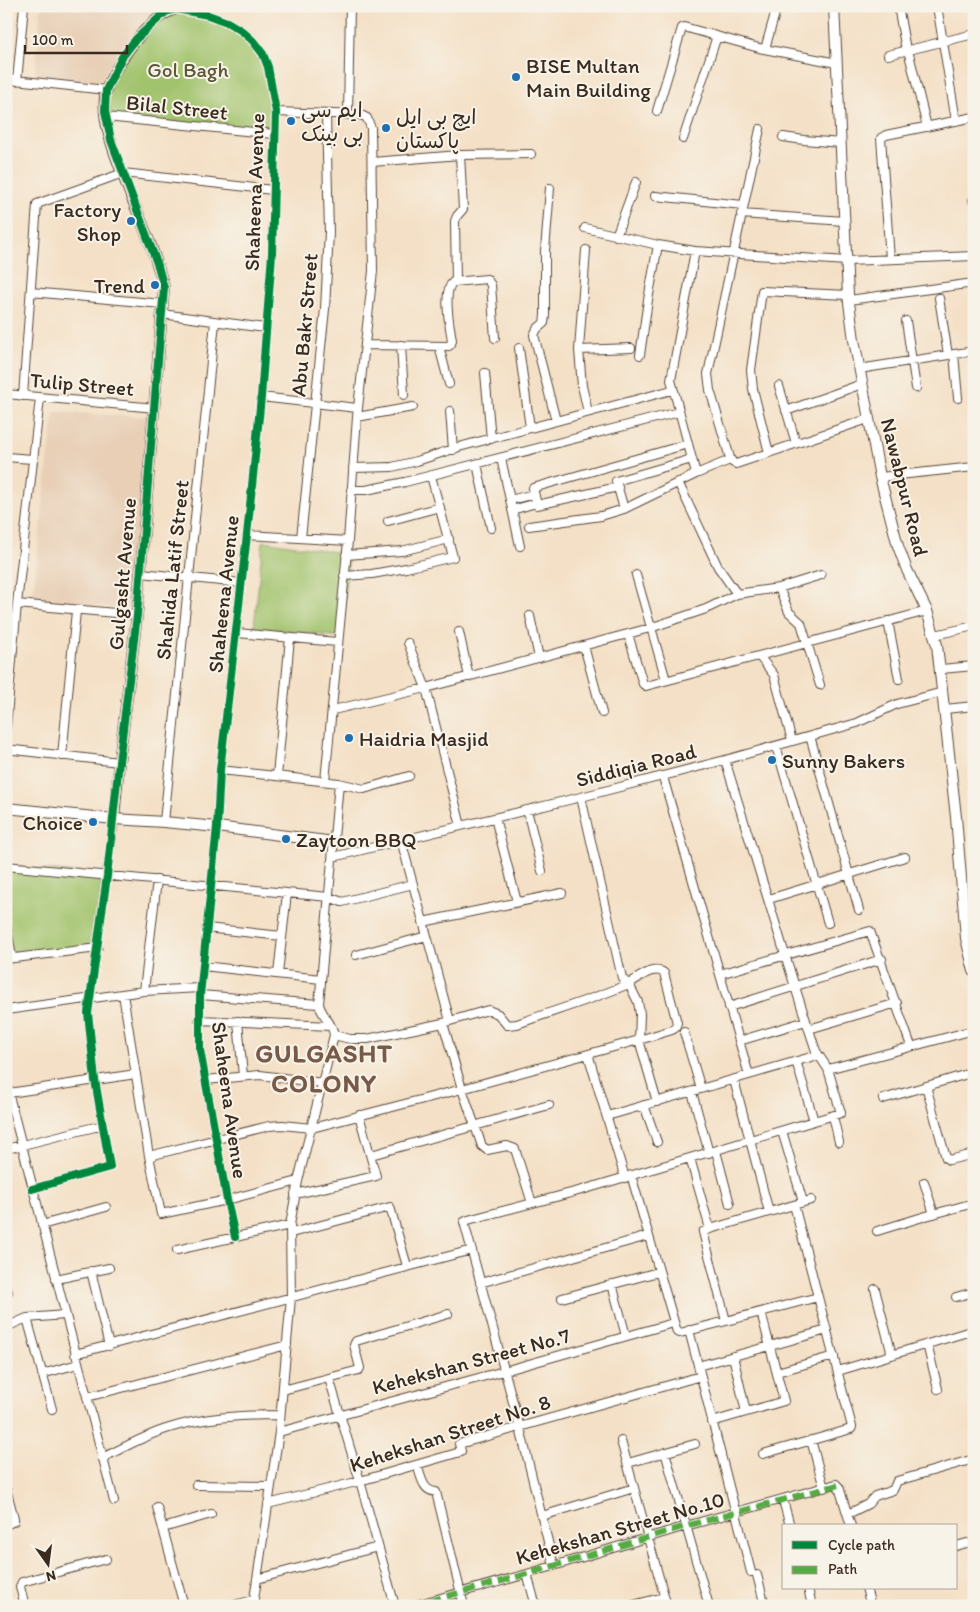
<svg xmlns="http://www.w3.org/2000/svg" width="980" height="1612" font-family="Itim,'Playpen Sans Arabic',sans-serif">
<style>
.built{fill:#e8cfb6}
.green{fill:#a2c36d;stroke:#6e7646}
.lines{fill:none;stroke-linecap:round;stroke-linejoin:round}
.minor-casing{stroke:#574537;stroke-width:10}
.tertiary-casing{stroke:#574537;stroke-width:12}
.minor{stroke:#fff;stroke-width:8}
.tertiary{stroke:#fff;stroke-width:10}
.quiet{stroke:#55ab43;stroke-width:6;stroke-dasharray:12 6;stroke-linecap:butt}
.cycleway-casing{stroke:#f7f3e8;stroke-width:11}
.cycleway{stroke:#00873e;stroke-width:8}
.poi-dot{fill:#1f6fb2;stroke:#f7f3e8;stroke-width:2}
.labels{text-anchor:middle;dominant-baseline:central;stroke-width:4;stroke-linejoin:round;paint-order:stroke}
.poi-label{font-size:21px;fill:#3b2a1e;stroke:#f7f3e8;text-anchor:start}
.park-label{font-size:21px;fill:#5a5836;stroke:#f7f3e8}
.street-label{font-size:21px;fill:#3b2a1e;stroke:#f7f3e8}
.district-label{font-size:26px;font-weight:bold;letter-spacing:1px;fill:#795a48;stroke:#f7f3e8}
</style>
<rect width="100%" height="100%" fill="#f7f3e8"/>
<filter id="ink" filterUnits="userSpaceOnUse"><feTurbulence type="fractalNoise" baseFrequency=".02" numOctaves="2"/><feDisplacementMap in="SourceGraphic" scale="10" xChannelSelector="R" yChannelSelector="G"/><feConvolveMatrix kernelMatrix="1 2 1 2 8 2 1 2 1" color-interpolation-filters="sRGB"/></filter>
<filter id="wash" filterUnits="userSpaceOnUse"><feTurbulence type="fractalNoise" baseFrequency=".0096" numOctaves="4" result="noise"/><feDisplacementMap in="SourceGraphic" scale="20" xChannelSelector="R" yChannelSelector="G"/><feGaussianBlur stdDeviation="1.12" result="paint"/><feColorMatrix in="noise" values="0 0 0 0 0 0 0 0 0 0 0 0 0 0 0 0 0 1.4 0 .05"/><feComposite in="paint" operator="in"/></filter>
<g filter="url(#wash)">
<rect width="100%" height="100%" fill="#f4e0c6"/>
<path class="built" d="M41,6H158L128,38L99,82L35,75Z
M54,412L152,417L133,609L32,601Z"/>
<path class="green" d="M166,12L208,15L242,31L268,66L274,134L106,117V90L122,57Z
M263,541L349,554L341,637L254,627Z
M6,866L107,876L98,948L12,958L6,923Z"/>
</g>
<g filter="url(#ink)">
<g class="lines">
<defs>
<path id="minor" d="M898,6L906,50
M937,6L956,121
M974,6V7
M176,9L208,15L227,22L242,31L253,41L263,54L268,67L276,112L272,254L261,397L247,535L220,770L217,827L200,995V1050L227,1200L235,1237
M765,49L776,10
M908,50L927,127
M888,55L974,34
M6,79L106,90
M17,81L24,6
M657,111L682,28L684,27L759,48L837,63
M276,112L361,115L367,118L371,128L373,271L357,417L348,541L325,781
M348,114L350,6
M106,117L274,134
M760,129L708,374L710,390L730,458L732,462L736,464L868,419
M783,137L804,140L841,143
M683,139L717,36
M372,162L460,155L531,154
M550,188L545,251V316L544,323L537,329L534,335L556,421
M655,196L743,205
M973,200L974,203
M741,214L845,221
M585,228L658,245L695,251L847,261L974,256
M616,236L636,182
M586,250L579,350L582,386L588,412
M695,251L671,380L696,474
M890,259L881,138L886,135L974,117
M456,282L455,221L457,216L463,209L460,155
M31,292L163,304
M939,298L948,355
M849,300L974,283
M162,314L265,328
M906,321L916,388
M365,345L449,346L451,344L452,340C450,327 442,291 453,282L487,279L491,285L495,338
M401,345L404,395
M439,346L449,384
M519,348L530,428
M579,350L631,348
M954,354L958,398
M640,355L648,300L658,245
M859,369L974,351
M485,373L491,439
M779,386L796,443
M6,394L155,408
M23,396L37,204L123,173L273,190
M261,397L357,408
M450,411L453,450
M786,411L862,384
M357,417L413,407
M769,453L753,389L751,370L762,291L848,295
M6,457L32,459
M501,458L520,546
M477,464L491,528
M353,468L392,467L417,461L459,447L672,390
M880,477L974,467
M678,482L718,567L737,594
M618,487L537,505L533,488L688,444
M351,490H366L405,482L679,412
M510,500L534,494
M624,509L616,481L692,459
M512,510L536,503
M388,521L440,507
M529,526L601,516L624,509L696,474L730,460
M247,535L348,541
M301,538L325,309L329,232L326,114
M346,555L402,551L449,539
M141,573L241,583
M636,575L666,680
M344,576L372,574L406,568L453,557L431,476
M779,588L789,612L801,623L820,685
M17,604L137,615
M530,616L539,658
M888,621L899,679
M459,632L469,677
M237,633L337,642
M628,634L643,684L646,686L927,611
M935,635L974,626
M408,643L426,688L461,826
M584,646L602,713
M759,656L774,675L792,741
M941,669L974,666
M945,709L974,706
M333,710L426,688L650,628L706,609L737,594L779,588L821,575
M6,727L17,604L40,398
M810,736L859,910
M776,746L828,923
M6,749L119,762
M62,756L76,611
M220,770L339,783L364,789L409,776
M277,776L290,638
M663,777L749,1075
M581,797L622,978L631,988L638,1002L640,1014L639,1040L657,1102
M527,810L542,871
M495,818L517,902
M164,822L215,322
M401,840L450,1021
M333,857L581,797L725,760L857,723L897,704L943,692
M6,866L329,897L342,902L346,901L413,884
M769,899L905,857
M964,911L974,908
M423,922L562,893
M6,923L12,958
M206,928L282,936
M356,955L427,936
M6,959L98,948
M203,966L321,979
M278,974L287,893
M720,974L870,931L911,1046
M144,991L157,880
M123,994L149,1156L161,1214L227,1200L298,1181
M200,995L319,1004
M729,1007L882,959
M6,1010L144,991L200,988
M199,1020L331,1026
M238,1021L243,1076
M443,1023L462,1089L482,1146L487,1150L507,1146L515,1149L532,1203
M809,1029L897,1003
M684,1032L701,1089
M739,1041L806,1021
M588,1054L625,1178
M797,1064L814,1121
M828,1069L974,1030
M205,1080L260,1075L322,1083
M734,1080L769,1212
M6,1084L114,1501
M926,1086L946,1158L949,1160L974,1154
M692,1092L709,1153
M9,1093L136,1074
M883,1099L974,1072
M644,1105L657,1142
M607,1116L818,1055
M833,1116L839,1142
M782,1131L803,1202
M6,1149L103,1125
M716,1151L730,1204
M371,1155L549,1105
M149,1156L269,1126L282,1125L312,1128L462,1089L639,1040L672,1030L675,1028L677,1023L664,973C653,964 636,981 626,985C591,1000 553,1011 517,1024L507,1025L498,1014L488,1010L443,1023L367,1039H350L334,1035
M690,1158L710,1229
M631,1175L677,1332L680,1333L818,1297
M924,1182L934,1214
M32,1189L110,1167L95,1080L88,1013L114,819
M295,1194L376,1176L359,1115
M42,1225L106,1207
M877,1231L926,1216L974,1203
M291,1233L390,1207L407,1266
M177,1250L290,1225
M91,1271L109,1346
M56,1279L109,1268
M480,1283L648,1236
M612,1284L626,1336
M6,1287L8,1292
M875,1289L892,1355
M956,1297L974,1292
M562,1298L658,1272
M27,1318L52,1409
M726,1321L703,1232L710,1229L811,1200
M6,1327L27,1318L65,1315
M689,1330L751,1572
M927,1344L938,1389
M75,1354L472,1250
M733,1356L746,1412
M698,1366L827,1330
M838,1371L974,1330
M777,1372L834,1356
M42,1374L78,1364
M329,1378L360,1481L395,1606
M283,1390L359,1370L360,1368L354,1345L356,1341L448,1314
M87,1397L287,1345
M712,1422L784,1401L761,1312
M279,1432L504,1371L673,1323
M811,1440L824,1488
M621,1441L667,1606
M665,1452L709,1606
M763,1454L851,1429L852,1427L794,1205
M102,1458C123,1448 144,1436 166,1429C202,1417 242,1415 280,1415
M628,1463L695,1444
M417,1465C421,1475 422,1491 436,1492L464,1606
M196,1485L270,1486
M6,1489L14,1518V1521L6,1525
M783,1500L790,1526
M268,1504L360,1481L457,1453L461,1451L459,1444L701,1376
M157,1507L184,1606
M848,1514L868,1504L875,1496L893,1490L897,1481L974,1459
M542,1516L634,1488
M163,1528L211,1514
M956,1546L967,1543
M554,1566L520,1428L464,1222L468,1220L582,1190L841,1113L828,1069L816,1051L795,987L725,760
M527,1574L536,1606
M757,1575L765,1606
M257,1579L378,1547
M808,1588L812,1606
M866,1588L871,1606
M25,1606L20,1587L22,1582L106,1559
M230,1606L254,1600
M253,1606L279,1432L284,1375L291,1298L290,1225L298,1181L334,1035C333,1023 321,1015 319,1004L339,783
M412,1606L527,1574L686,1526L836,1484L839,1487L851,1526
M629,1606L664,1597"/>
<path id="tertiary" d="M834,6L848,295L854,340L880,477L898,546L907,570L927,611L937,645L956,817L966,938L974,971
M6,808L114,819L164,822L217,827L334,842
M114,819L119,762L137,615L164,288C156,255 142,223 129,191C119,163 99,122 106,91C109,79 124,55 132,45C143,31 159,14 176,9L175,6"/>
</defs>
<use href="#minor" class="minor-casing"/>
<use href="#tertiary" class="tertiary-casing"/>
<use href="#minor" class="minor"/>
<use href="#tertiary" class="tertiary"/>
<path class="quiet" d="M412,1606L527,1574L686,1526L838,1485"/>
<defs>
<path id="cycleway" d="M32,1189L110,1167L95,1080L88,1013L107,876L119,762L137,615L164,288L158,266L111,140L105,111L106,90L122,57L136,39L160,17L166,12L176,9L208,15L227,22L242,31L253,41L263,54L268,67L276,112L272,254L261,397L247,535L220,770L217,827L200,995V1050L227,1200L235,1237"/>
</defs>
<use href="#cycleway" class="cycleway-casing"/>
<use href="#cycleway" class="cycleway"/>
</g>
</g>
<g class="poi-dot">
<circle cx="516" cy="77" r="5"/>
<circle cx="291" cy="121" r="5"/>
<circle cx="386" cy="128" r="5"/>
<circle cx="131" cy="221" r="5"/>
<circle cx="155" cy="285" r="5"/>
<circle cx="349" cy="738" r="5"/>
<circle cx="772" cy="760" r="5"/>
<circle cx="93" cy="822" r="5"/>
<circle cx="286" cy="839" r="5"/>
</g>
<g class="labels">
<g class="poi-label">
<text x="526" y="65">BISE Multan<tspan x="526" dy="24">Main Building</tspan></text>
<text x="301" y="109">ایم سی<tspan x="301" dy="24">بی بینک</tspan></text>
<text x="396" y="116">ایچ بی ایل<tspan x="396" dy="24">پاکستان</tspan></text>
<text x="121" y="209" text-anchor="end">Factory<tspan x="121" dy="24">Shop</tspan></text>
<text x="145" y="285" text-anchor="end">Trend</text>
<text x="359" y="738">Haidria Masjid</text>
<text x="782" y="760">Sunny Bakers</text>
<text x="83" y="822" text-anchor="end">Choice</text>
<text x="296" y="839">Zaytoon BBQ</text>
</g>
<g class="park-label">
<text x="188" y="69">Gol Bagh</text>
</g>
<g class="street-label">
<text transform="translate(177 107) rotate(6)">Bilal Street</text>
<text transform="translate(254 192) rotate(-88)">Shaheena Avenue</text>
<text transform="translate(304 325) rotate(-85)">Abu Bakr Street</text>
<text transform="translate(82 384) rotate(5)">Tulip Street</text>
<text transform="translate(905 487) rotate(76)">Nawabpur Road</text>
<text transform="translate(172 570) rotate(-84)">Shahida Latif Street</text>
<text transform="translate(122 574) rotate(-85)">Gulgasht Avenue</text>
<text transform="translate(223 594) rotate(-84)">Shaheena Avenue</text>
<text transform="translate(636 765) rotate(-14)">Siddiqia Road</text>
<text transform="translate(230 1100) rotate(82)">Shaheena Avenue</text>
<text transform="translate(471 1361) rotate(-15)">Kehekshan Street No.7</text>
<text transform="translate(450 1433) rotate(-18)">Kehekshan Street No. 8</text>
<text transform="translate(620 1528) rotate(-16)">Kehekshan Street No.10</text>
</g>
<g class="district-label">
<text x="324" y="1053">GULGASHT<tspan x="324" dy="30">COLONY</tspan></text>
</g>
</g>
<rect width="980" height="1612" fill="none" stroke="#f7f3e8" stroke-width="25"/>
<rect x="782" y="1524" width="175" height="65" fill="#f7f3e8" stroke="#aca397"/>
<rect x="792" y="1541" width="25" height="8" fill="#00873e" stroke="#aca397"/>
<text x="828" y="1550" font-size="15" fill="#3b2a1e">Cycle path</text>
<rect x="792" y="1566" width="25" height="8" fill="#55ab43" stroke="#aca397"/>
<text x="828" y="1574" font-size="15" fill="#3b2a1e">Path</text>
<g transform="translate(48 1564) rotate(166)" stroke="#f7f3e8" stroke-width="4" paint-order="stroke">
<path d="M0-4L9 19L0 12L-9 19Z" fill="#3b2a1e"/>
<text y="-8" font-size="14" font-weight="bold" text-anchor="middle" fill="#3b2a1e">N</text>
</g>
<path d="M25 45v8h102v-8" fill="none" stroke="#3b2a1e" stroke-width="2.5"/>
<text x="32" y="45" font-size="15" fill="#3b2a1e" stroke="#f7f3e8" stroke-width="4" paint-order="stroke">100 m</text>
</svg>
